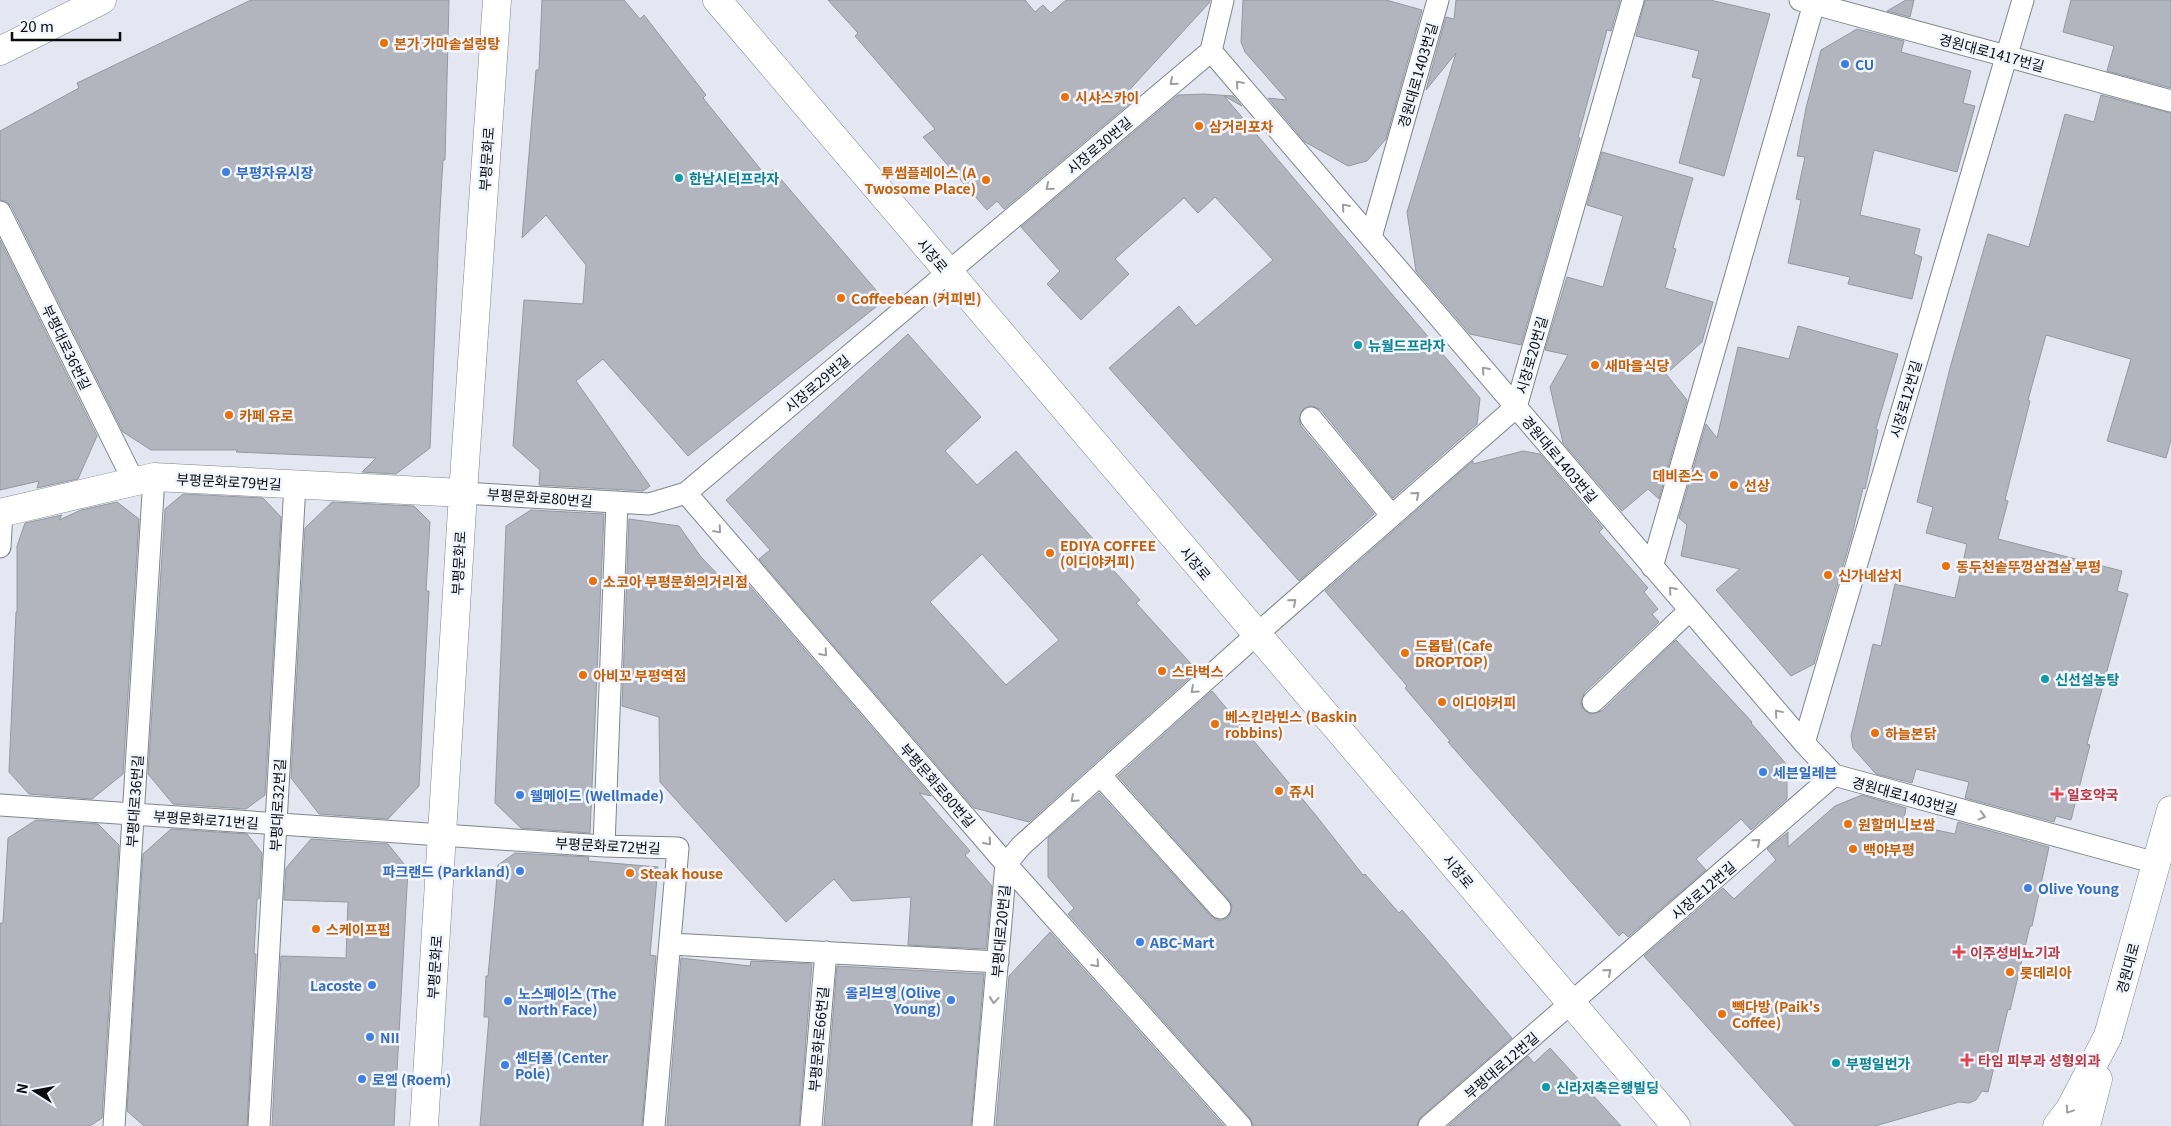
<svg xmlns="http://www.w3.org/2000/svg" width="2171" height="1126" font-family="Georgia,'Noto Sans KR',serif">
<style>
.building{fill:#b2b5be;stroke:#9498a0;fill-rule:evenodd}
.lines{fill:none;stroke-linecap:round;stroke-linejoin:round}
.service-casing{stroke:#81848c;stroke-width:23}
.minor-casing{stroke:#81848c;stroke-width:29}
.tertiary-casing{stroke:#81848c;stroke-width:29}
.secondary-casing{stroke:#81848c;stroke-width:29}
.service{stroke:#fff;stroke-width:21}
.minor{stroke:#fff;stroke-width:28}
.tertiary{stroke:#fff;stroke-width:28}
.secondary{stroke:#fff;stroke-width:28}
.oneway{stroke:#9d9d9f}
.food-dot{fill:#e8710a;stroke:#f1f5fe;stroke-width:2}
.shop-dot{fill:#3f7fe0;stroke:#f1f5fe;stroke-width:2}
.culture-dot{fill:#0f9aa8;stroke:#f1f5fe;stroke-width:2}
.health-dot{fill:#e0444e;stroke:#f1f5fe;stroke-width:2}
.labels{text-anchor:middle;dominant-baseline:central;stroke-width:5;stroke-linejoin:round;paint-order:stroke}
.food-label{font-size:14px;font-weight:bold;fill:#c56008;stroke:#f1f5fe;text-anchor:start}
.street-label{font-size:14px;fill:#0a0b0e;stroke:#f1f5fe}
.shop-label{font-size:14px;font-weight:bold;fill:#366cbe;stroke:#f1f5fe;text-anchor:start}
.culture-label{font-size:14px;font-weight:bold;fill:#0d838f;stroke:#f1f5fe;text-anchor:start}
.health-label{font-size:14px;font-weight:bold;fill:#be3a42;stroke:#f1f5fe;text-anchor:start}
</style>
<rect width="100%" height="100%" fill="#e4e7f1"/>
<path class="building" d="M251,0H449L445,160H443L439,228L430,448L396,474L362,472L376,458L236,452L238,450H151L123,432L11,206L6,201L0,200V131L79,88L77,83Z
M542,0H624L640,19L644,15L706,95L703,98L766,176L773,170L881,296L878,299L881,303L688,456L603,359L576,381L650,486L643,491L539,485L540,470L513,446L524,300L583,304L586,265L546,215L522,238L536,70H539Z
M828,0H1025L1035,12L1043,5L1051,13L1066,0H1210L1209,3L1122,98H1136L1004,209L997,201L987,210L923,137L935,129L855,36L858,33Z
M1243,0H1386L1422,10L1386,139L1367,161L1348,166L1305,142L1268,98L1287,100L1245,52L1241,42Z
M1456,0H1620L1611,31L1607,30L1578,137L1580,138L1521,345L1470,334L1416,271L1407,212L1456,53L1426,90L1446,17L1454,19Z
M1645,0H1710L1770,14L1724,176L1679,163L1701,79L1692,77L1699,51L1636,36Z
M1906,0H1914L1910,17L1887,11Z
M2071,0H2171V88L2107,71L2114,46L2063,32Z
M1857,29L1904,41L1901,52L1971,71L1963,103L1975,106L1957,172L1874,150L1860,215L1920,229L1914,254L1922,257L1912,299L1848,284L1850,277L1788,263L1801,200L1796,199L1805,157L1797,156L1806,108L1821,50Z
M1204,94L1233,96L1242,106L1224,96L1480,398L1477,424L1393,498L1321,410L1316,407L1309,406L1303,409L1299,420L1301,426L1374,514L1299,581L1109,368L1179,306L1196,326L1273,260L1215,197L1198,213L1184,198L1115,259L1129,274L1081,320L1047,284L1060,271L1021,227L1178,95Z
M2101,95L2171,113V440L2166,458L2107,441L2131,359L2046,335L2028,400L2030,401L2005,500L2008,501L1998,539L2122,571L2117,591L2128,594L2087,744L2090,745L2071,820L2056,816L2054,822L1965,798L1969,782L1916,769L1912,783L1876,774L1853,748L1851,736L1873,644L1881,646L1895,584L1955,598L1967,544L1926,533L1933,507L1917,502L1950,368L1988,234L2029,247L2065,114L2094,122Z
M1602,152L1693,178L1673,248L1676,249L1665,288L1713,302L1702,342L1666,374L1687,400L1659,499L1648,489L1622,511L1563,443L1550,387L1568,355L1545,350L1567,277L1603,287L1623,216L1587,205Z
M0,240L97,436L78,479L37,488L39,481L0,490Z
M1798,326L1898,354L1876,429L1878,430L1865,489L1863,488L1852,535L1814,664L1791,676L1716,590L1740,569L1681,556L1687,525L1679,518L1706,424L1717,438L1738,347L1789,359Z
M908,334L981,417L945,451L977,485L1016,451L1101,548L1097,552L1140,600L1136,603L1193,666L1191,668L1196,672L1029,822L974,808L759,559L770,550L726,500ZM982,554L1059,640L1006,685L930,602Z
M1523,451L1540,454L1603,528L1599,532L1648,588L1644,592L1658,609L1652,614L1659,622L1584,693L1581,704L1584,710L1590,714L1602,711L1676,640L1752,722L1751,723L1787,765V799L1751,830L1741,819L1696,859L1706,870L1628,937L1623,932L1619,936L1448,742L1450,741L1405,688L1407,686L1325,591L1473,461V464Z
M183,494L263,498L281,517L265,795L246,809L173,804L148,774L165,509Z
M117,502L139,519L123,774L92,799L29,794L9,772L16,612H17V546L25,523L62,515L59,520L81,510Z
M332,502L414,506L430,522L426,591H429L419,786L388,819L319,814L291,778L305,528Z
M531,510L604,514L590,833L521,828L495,803L506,526Z
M629,519L679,526L701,557L728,585L740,575L931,796L919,793L970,851L965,855L992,886L986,949L908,945L911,897L852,901L834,879L786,922L660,782L659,717L622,706Z
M1212,691L1314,813L1363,875L1365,874L1399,913L1402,910L1512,1038L1421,1117L1417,1126H1253L1250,1118L1068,914L1074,908L1048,877V838L1099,793L1211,916L1216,920H1222L1229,917L1232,906L1229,900L1118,776Z
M1862,795L1906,808L1903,823L1955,834L1958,822L2049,847L2032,926H2030L2010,1010L2008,1009L1988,1092L1982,1091L1976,1100L1969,1103L1959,1102L1875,1126H1795L1644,956L1723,888L1734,899L1776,860L1767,849L1788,832V847L1835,806Z
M36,820L98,824L119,845L102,1118L90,1126H0V923H3L8,838Z
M171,829L247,834L262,853L259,899H257L254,954H256L247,1126H144L127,1111L143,854Z
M311,839L388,844L408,869L394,1126H272L281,956L346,958L348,902L284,900L286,868Z
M515,853L589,857L588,861L658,867L650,955L656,956L642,1126H480L489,1017H484L486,976H488L498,865Z
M1050,932L1224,1126H996L1009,976Z
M681,958L750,966L751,961L812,964L799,1126H667Z
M837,966L984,974L971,1126H824Z
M1550,1048L1621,1126H1448L1528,1056L1534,1063Z"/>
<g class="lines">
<defs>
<path id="service" d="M1800,0L2171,101
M1211,51L1804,743L1834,775L2156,863
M0,212L134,482
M1371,237L1438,0
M1311,418L1392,516
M463,493L649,504L686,493L1211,51L1223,0
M686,493L1006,864L1241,1126
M0,547L2,512
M1652,567L1815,0
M1593,702L1690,610
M1804,743L2023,0
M1100,775L1220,908
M0,805L604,846L678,848L654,1126
M604,846L617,502
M671,944L998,962
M114,1126L154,477
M259,1126L295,484
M811,1126L826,952
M983,1126L1006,864L1021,846L1257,634L1516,407L1633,0
M1429,1126L1834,775"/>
<path id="minor" d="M0,513L154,477L463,493
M424,1126L463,493L497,0"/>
<path id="tertiary" d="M717,0L1676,1126
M0,51L102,0
M2057,1126L2070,1109L2108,1036
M2086,1126L2098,1079"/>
<path id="secondary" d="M2108,1036L2171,810"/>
</defs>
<use href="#service" class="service-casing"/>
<use href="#minor" class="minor-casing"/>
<use href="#tertiary" class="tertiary-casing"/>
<use href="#secondary" class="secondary-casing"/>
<use href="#service" class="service"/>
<use href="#minor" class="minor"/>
<use href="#tertiary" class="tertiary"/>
<use href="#secondary" class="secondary"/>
</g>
<defs><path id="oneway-chevron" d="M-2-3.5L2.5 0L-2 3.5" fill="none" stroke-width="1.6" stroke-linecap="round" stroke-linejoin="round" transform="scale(1.25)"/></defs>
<g class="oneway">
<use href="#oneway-chevron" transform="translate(1173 82) rotate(140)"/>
<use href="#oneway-chevron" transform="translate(1239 84) rotate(-131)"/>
<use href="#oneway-chevron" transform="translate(1049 187) rotate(140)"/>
<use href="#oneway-chevron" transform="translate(1345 207) rotate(-131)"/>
<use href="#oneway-chevron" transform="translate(1485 370) rotate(-131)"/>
<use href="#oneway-chevron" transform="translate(1416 495) rotate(-41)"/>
<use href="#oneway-chevron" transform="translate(718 530) rotate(49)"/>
<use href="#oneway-chevron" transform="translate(1672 590) rotate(-131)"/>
<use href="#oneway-chevron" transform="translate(1293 602) rotate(-41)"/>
<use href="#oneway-chevron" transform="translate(824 653) rotate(49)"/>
<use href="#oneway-chevron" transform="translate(1194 690) rotate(138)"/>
<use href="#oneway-chevron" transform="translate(1778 713) rotate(-130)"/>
<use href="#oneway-chevron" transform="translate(1074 799) rotate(138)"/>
<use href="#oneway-chevron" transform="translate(1982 816) rotate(15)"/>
<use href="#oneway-chevron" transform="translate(988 842) rotate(49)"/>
<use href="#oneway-chevron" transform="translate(1757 842) rotate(-41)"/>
<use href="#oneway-chevron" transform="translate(1096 964) rotate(48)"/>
<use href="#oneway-chevron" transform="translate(1608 972) rotate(-41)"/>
<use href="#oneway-chevron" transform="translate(994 1000) rotate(95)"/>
<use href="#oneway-chevron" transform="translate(2069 1110) rotate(124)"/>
</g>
<g class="food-dot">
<circle cx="384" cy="43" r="5"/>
<circle cx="1065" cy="97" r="5"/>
<circle cx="1199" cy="126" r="5"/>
<circle cx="986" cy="180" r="5"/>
<circle cx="841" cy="298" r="5"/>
<circle cx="1595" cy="365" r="5"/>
<circle cx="229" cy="415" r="5"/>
<circle cx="1714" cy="475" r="5"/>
<circle cx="1734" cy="485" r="5"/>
<circle cx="1050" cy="553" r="5"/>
<circle cx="1946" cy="566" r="5"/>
<circle cx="1828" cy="575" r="5"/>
<circle cx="593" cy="581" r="5"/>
<circle cx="1405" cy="653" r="5"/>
<circle cx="1162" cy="671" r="5"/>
<circle cx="583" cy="675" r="5"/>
<circle cx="1442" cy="702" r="5"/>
<circle cx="1215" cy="724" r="5"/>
<circle cx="1875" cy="733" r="5"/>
<circle cx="1279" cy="791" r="5"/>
<circle cx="1848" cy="824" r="5"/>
<circle cx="1853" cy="849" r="5"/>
<circle cx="630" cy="873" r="5"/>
<circle cx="316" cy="929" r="5"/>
<circle cx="2010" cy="972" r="5"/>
<circle cx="1722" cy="1014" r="5"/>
</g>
<g class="shop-dot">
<circle cx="1845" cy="64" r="5"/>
<circle cx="226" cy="172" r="5"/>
<circle cx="1763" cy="772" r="5"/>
<circle cx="520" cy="795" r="5"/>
<circle cx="520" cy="871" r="5"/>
<circle cx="2028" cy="888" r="5"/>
<circle cx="1140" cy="942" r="5"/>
<circle cx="372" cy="985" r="5"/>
<circle cx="951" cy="1000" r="5"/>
<circle cx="508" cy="1001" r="5"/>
<circle cx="370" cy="1037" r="5"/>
<circle cx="505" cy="1065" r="5"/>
<circle cx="362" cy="1079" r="5"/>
</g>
<g class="culture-dot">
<circle cx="679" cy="178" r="5"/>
<circle cx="1358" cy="345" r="5"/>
<circle cx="2045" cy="679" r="5"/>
<circle cx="1836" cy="1063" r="5"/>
<circle cx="1546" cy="1087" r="5"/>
</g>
<g class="health-dot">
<path d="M2054.5 786.5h5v5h5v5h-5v5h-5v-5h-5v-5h5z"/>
<path d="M1956.5 944.5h5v5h5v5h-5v5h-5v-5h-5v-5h5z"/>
<path d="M1964.5 1052.5h5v5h5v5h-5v5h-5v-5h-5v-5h5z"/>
</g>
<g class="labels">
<g class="food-label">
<text x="394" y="43">본가 가마솥설렁탕</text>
<text x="1075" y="97">시샤스카이</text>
<text x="1209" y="126">삼거리포차</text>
<text x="976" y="172" text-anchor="end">투썸플레이스 (A<tspan x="976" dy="16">Twosome Place)</tspan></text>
<text x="851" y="298">Coffeebean (커피빈)</text>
<text x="1605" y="365">새마을식당</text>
<text x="239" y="415">카페 유로</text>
<text x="1704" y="475" text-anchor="end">데비존스</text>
<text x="1744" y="485">선상</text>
<text x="1060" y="545">EDIYA COFFEE<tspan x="1060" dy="16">(이디야커피)</tspan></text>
<text x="1956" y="566">동두천솥뚜껑삼겹살 부평</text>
<text x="1838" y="575">신가네삼치</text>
<text x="603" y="581">소코아 부평문화의거리점</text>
<text x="1415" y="645">드롭탑 (Cafe<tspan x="1415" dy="16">DROPTOP)</tspan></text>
<text x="1172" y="671">스타벅스</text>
<text x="593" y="675">아비꼬 부평역점</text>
<text x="1452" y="702">이디야커피</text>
<text x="1225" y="716">베스킨라빈스 (Baskin<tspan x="1225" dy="16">robbins)</tspan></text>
<text x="1885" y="733">하늘본닭</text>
<text x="1289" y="791">쥬시</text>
<text x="1858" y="824">원할머니보쌈</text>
<text x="1863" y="849">백야부평</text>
<text x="640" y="873">Steak house</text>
<text x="326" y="929">스케이프펍</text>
<text x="2020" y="972">롯데리아</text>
<text x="1732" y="1006">빽다방 (Paik's<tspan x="1732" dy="16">Coffee)</tspan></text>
</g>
<g class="street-label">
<text transform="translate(1992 52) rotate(15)">경원대로1417번길</text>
<text transform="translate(1417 75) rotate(-74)">경원대로1403번길</text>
<text transform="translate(1099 145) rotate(-40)">시장로30번길</text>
<text transform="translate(486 159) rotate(-86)">부평문화로</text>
<text transform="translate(933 255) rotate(50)">시장로</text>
<text transform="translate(67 347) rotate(64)">부평대로36번길</text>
<text transform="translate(1531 355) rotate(-74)">시장로20번길</text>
<text transform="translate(817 383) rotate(-40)">시장로29번길</text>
<text transform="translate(1905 399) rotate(-74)">시장로12번길</text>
<text transform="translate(1560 459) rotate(50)">경원대로1403번길</text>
<text transform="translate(229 481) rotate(3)">부평문화로79번길</text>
<text transform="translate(540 497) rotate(4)">부평문화로80번길</text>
<text transform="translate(458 563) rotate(-87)">부평문화로</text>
<text transform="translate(1196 563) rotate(50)">시장로</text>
<text transform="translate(938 785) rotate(49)">부평문화로80번길</text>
<text transform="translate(1905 795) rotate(15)">경원대로1403번길</text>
<text transform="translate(134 801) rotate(-86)">부평대로36번길</text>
<text transform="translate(277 805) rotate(-87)">부평대로32번길</text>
<text transform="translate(206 819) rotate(4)">부평문화로71번길</text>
<text transform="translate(608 845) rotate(3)">부평문화로72번길</text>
<text transform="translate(1459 871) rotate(50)">시장로</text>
<text transform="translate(1703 890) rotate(-41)">시장로12번길</text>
<text transform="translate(1000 931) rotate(-85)">부평대로20번길</text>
<text transform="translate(434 967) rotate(-86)">부평문화로</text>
<text transform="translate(2127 968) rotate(-75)">경원대로</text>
<text transform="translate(818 1039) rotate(-85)">부평문화로66번길</text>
<text transform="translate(1501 1065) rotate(-41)">부평대로12번길</text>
</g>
<g class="shop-label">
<text x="1855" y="64">CU</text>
<text x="236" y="172">부평자유시장</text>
<text x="1773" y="772">세븐일레븐</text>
<text x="530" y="795">웰메이드 (Wellmade)</text>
<text x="510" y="871" text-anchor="end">파크랜드 (Parkland)</text>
<text x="2038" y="888">Olive Young</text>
<text x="1150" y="942">ABC-Mart</text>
<text x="362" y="985" text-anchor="end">Lacoste</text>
<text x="941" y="992" text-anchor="end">올리브영 (Olive<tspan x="941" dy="16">Young)</tspan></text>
<text x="518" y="993">노스페이스 (The<tspan x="518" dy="16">North Face)</tspan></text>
<text x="380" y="1037">NII</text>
<text x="515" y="1057">센터폴 (Center<tspan x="515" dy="16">Pole)</tspan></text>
<text x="372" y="1079">로엠 (Roem)</text>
</g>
<g class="culture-label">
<text x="689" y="178">한남시티프라자</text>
<text x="1368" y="345">뉴월드프라자</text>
<text x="2055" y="679">신선설농탕</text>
<text x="1846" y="1063">부평일번가</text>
<text x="1556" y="1087">신라저축은행빌딩</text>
</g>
<g class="health-label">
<text x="2067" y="794">일호약국</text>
<text x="1970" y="952">이주성비뇨기과</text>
<text x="1978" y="1060">타임 피부과 성형외과</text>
</g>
</g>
<g transform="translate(35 1091) rotate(281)" stroke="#f1f5fe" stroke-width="4" paint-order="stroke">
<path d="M0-4L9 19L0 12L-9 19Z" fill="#0a0b0e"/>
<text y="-8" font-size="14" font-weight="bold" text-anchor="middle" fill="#0a0b0e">N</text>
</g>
<path d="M12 32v8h108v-8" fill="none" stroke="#0a0b0e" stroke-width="2.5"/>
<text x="20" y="32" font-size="15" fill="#0a0b0e" stroke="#f1f5fe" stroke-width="4" paint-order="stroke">20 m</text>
</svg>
